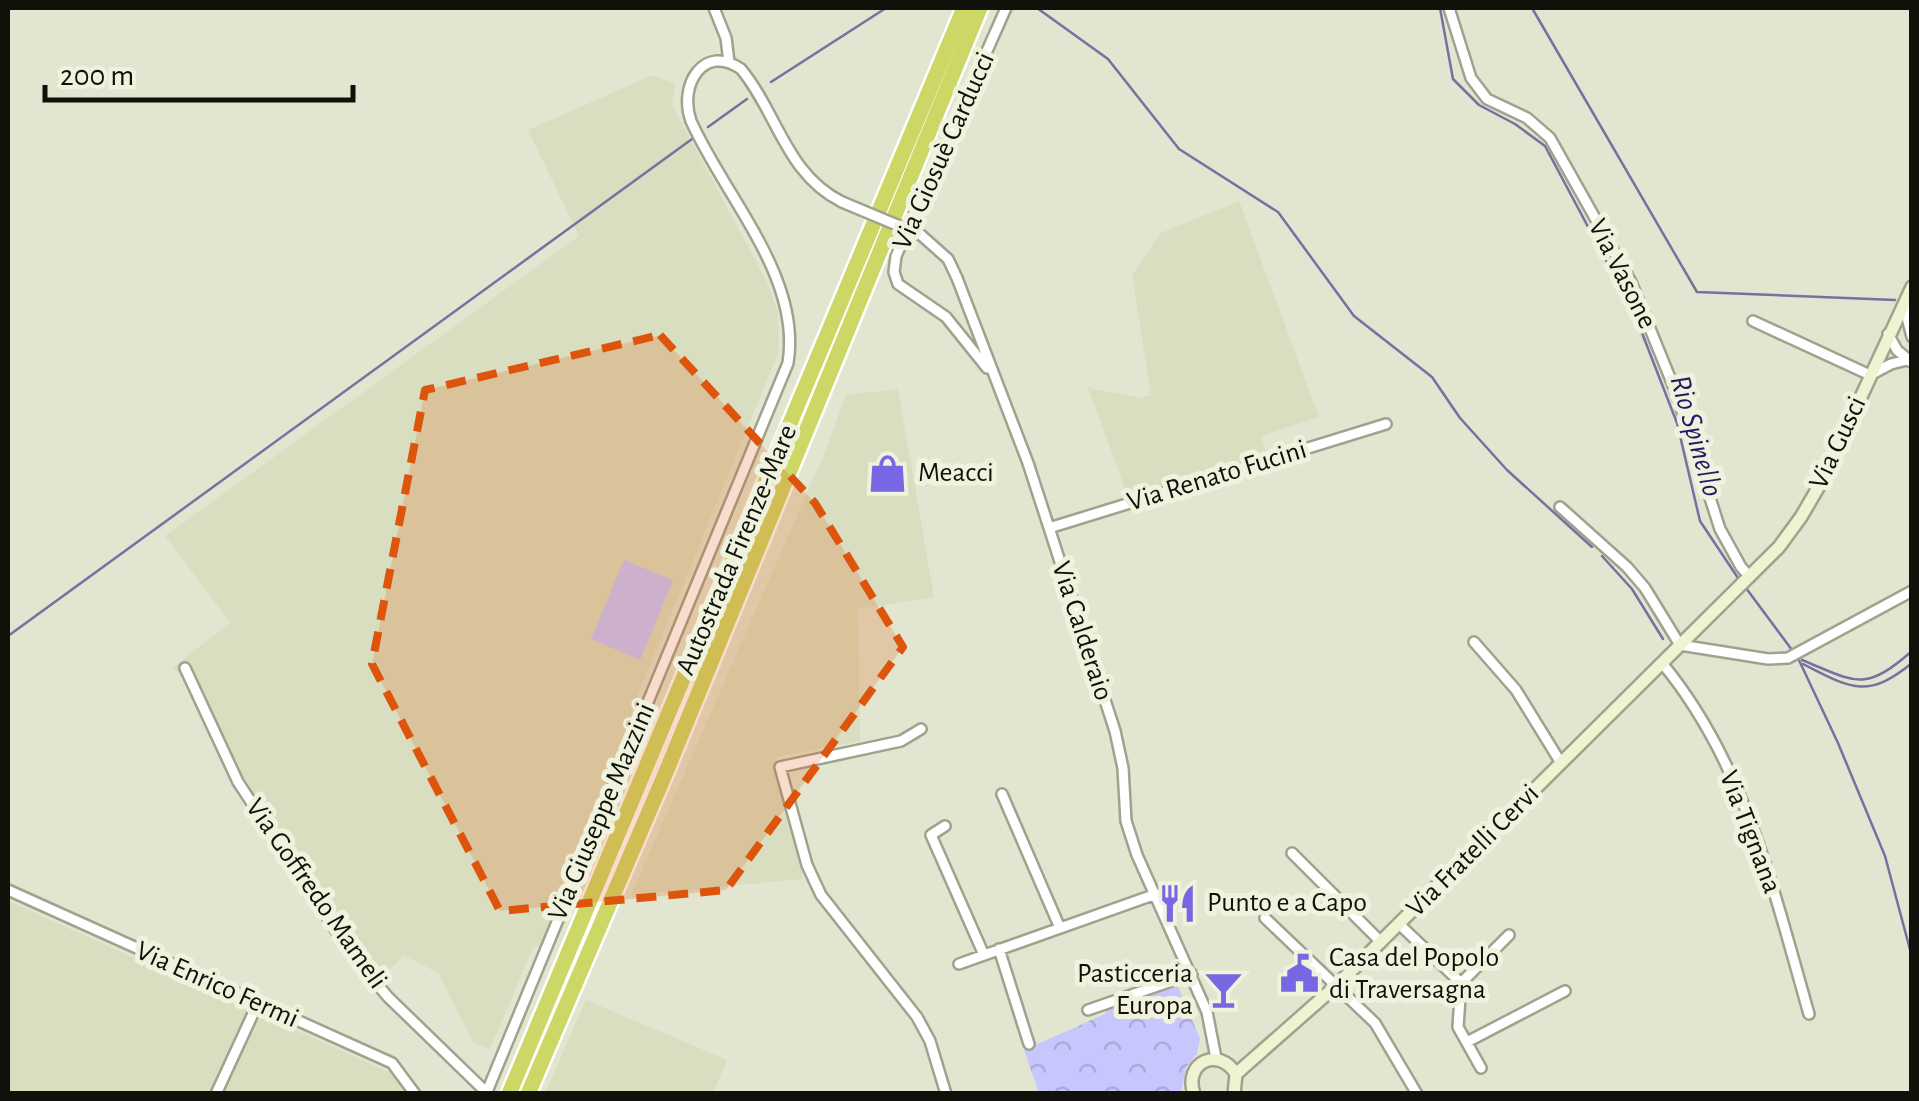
<svg xmlns="http://www.w3.org/2000/svg" width="1919" height="1101" font-family="'Alegreya Sans',sans-serif">
<style>
.built{fill:#dadec0}
.green{fill:#c8c7fd}
.forest{fill:url(#forest-crowns)}
.lines{fill:none;stroke-linecap:round;stroke-linejoin:round}
.stream{stroke:#7372a0;stroke-width:2.5}
.street-casing{stroke:#9fa28d;stroke-width:14}
.secondary-casing{stroke:#9fa28d;stroke-width:16}
.highway-casing{stroke:#fff;stroke-width:20}
.street{stroke:#fff;stroke-width:9}
.secondary{stroke:#f0f3d1;stroke-width:11}
.highway{stroke:#cdd766;stroke-width:15}
.street-bridge-casing{stroke:#9fa28d;stroke-width:14;stroke-linecap:butt}
.street-bridge{stroke:#fff;stroke-width:9}
.marked{fill:#dd550c;fill-opacity:0.2;stroke:#dd550c;stroke-width:8;stroke-dasharray:20 12;stroke-linejoin:round}
.labels{text-anchor:middle;dominant-baseline:central;stroke-width:10;stroke-linejoin:round;paint-order:stroke}
.street-label{font-size:28px;fill:#10110a;stroke:#eff2dc}
.poi-label{font-size:28px;fill:#10110a;stroke:#eff2dc;text-anchor:start}
.water-label{font-size:30px;font-style:italic;fill:#2a1767;stroke:#eff2dc}
</style>
<defs>
<pattern id="forest-crowns" width="20" height="18" patternUnits="userSpaceOnUse" patternTransform="scale(2.5)"><rect width="20" height="18" fill="#c8c7fd"/><path d="M2 6a3 3 0 1 1 6 0M12 15a3 3 0 1 1 6 0" fill="none" stroke="#abaad8"/></pattern>
</defs>
<rect width="100%" height="100%" fill="#e2e5cf"/>
<path class="built" d="M653,75L675,84L672,105L767,282L778,313L779,351L632,709L627,739L541,948L534,945L490,1049L473,1042L438,973L403,955L373,989L324,925L236,783L189,683L173,667L230,623L165,536L579,236L528,130Z
M1239,201L1319,417L1261,436L1267,455L1129,499L1088,388L1141,398L1151,395L1132,275L1161,233Z
M898,389L934,597L858,609L860,741L776,757L803,879L631,895L825,452L846,395Z
M8,901L393,1074L406,1093H8Z
M586,1000L727,1060L713,1093H545Z"/>
<path class="green" d="M624,560L673,580L640,660L591,639Z"/>
<path class="forest" d="M1177,984L1200,1039L1197,1054L1186,1067L1181,1093H1039L1024,1050L1105,1014L1107,1008Z"/>
<g class="lines">
<path class="stream" d="M1037,8L1108,59L1179,149L1278,212L1354,316L1432,377L1460,418L1507,470L1592,547
M1440,8L1453,79L1479,105L1515,124L1545,146L1635,315L1677,423L1700,521L1738,578
M1532,8L1697,292L1895,300
M771,82L886,8
M708,127L747,99
M1602,556L1632,589L1663,639
M1746,588L1792,650
M8,636L692,139
M1797,656L1838,743L1885,856L1912,957
M1802,660C1856,682 1864,693 1912,651
M1803,664C1850,688 1867,700 1912,663"/>
<defs>
<path id="street" d="M714,8L726,38L729,62
M1449,8L1471,78L1487,99L1527,118L1550,138L1631,282L1677,395L1720,529L1741,567L1750,577
M921,235L948,259L957,278L1028,463L1115,731L1123,768L1126,821L1137,855L1207,1012L1216,1058
M1904,306L1912,337
M1753,321L1870,375L1891,364L1907,360
M1888,334L1897,350L1911,362
M987,368L946,317L898,284L894,272L896,256L1006,8
M1560,507L1627,567L1645,588L1680,645L1768,659L1788,658L1912,591
M1049,528L1386,424
M1474,642L1516,690L1561,763
M1662,663C1745,763 1774,892 1809,1014
M185,668L238,782L350,952L388,997L486,1092
M921,729L901,741L780,767L807,865L821,895L917,1017L930,1041L946,1094
M1002,794L1060,928
M945,826L931,835L984,955
M1292,853L1381,942
M8,890L392,1063L415,1094
M1265,918L1375,1023L1417,1094
M1399,924L1461,983L1458,1027L1481,1068
M999,949L1029,1044
M959,964L1156,894
M1461,983L1509,935
M1088,1010L1192,974
M1467,1042L1565,991
M216,1094L257,1005
M486,1094L788,363C802,277 725,197 691,121C678,85 704,43 741,69C778,114 786,174 842,202"/>
<path id="secondary" d="M1236,1074L1337,985L1779,547L1801,517L1822,481L1912,287
M1194,1094C1183,1062 1219,1046 1236,1074L1234,1094"/>
<path id="highway" d="M509,1094L964,8
M528,1094L666,772L980,8"/>
</defs>
<use href="#street" class="street-casing"/>
<use href="#secondary" class="secondary-casing"/>
<use href="#highway" class="highway-casing"/>
<use href="#street" class="street"/>
<use href="#secondary" class="secondary"/>
<use href="#highway" class="highway"/>
<defs>
<path id="street-bridge" d="M842,202L921,235"/>
</defs>
<use href="#street-bridge" class="street-bridge-casing"/>
<use href="#street-bridge" class="street-bridge"/>
</g>
<path class="marked" d="M660,335L815,503L903,647L726,890L500,911L372,664L425,390Z"/>
<defs>
<symbol id="shop-bare" viewBox="-9 -9 18 18"><path d="M-5-2.5h2.3a2.7 3.5 0 0 1 5.4 0H5L5.5 6h-11ZM-1.5-2.5h3a1.5 2.3 0 0 0-3 0Z" fill="#7867e2" stroke="#eff2dc" stroke-width="2.5" paint-order="stroke"/></symbol>
<symbol id="restaurant-bare" viewBox="-9 -9 18 18"><path d="M-5-6h1v4h1v-4h1v4h1v-4h1v5L-1.5 .5V6h-2V.5L-5-1ZM5-6V6H3V1.5H1.5Q1.5-4 5-6Z" fill="#7867e2" stroke="#eff2dc" stroke-width="2.5" paint-order="stroke"/></symbol>
<symbol id="civic-bare" viewBox="-9 -9 18 18"><path d="M-.6-6.5H3V-4.5H.6V-3L4-1V1h2V6H-6V1h2V-1L-.6-3ZM-1.2 2.5V6h2.4V2.5Z" fill="#7867e2" stroke="#eff2dc" stroke-width="2.5" paint-order="stroke"/></symbol>
<symbol id="bar-bare" viewBox="-9 -9 18 18"><path d="M-6-5H6L.8 .8V4.5H3.5V6h-7V4.5H-.8V.8Z" fill="#7867e2" stroke="#eff2dc" stroke-width="2.5" paint-order="stroke"/></symbol>
</defs>
<g fill-rule="evenodd">
<use href="#shop-bare" x="860" y="446" width="55" height="55"/>
<use href="#restaurant-bare" x="1150" y="876" width="55" height="55"/>
<use href="#civic-bare" x="1272" y="946" width="55" height="55"/>
<use href="#bar-bare" x="1196" y="962" width="55" height="55"/>
</g>
<g class="labels">
<g class="street-label">
<text transform="translate(944 151) rotate(-66)">Via Giosuè Carducci</text>
<text transform="translate(1622 274) rotate(63)">Via Vasone</text>
<text transform="translate(1838 443) rotate(-65)">Via Gusci</text>
<text transform="translate(1217 476) rotate(-17)">Via Renato Fucini</text>
<text transform="translate(737 550) rotate(-67)">Autostrada Firenze-Mare</text>
<text transform="translate(1082 631) rotate(72)">Via Calderaio</text>
<text transform="translate(602 812) rotate(-67)">Via Giuseppe Mazzini</text>
<text transform="translate(1750 832) rotate(69)">Via Tignana</text>
<text transform="translate(1473 851) rotate(-45)">Via Fratelli Cervi</text>
<text transform="translate(316 894) rotate(55)">Via Goffredo Mameli</text>
<text transform="translate(217 985) rotate(24)">Via Enrico Fermi</text>
</g>
<g class="poi-label">
<text x="918" y="473">Meacci</text>
<text x="1207" y="903">Punto e a Capo</text>
<text x="1329" y="958">Casa del Popolo<tspan x="1329" dy="32">di Traversagna</tspan></text>
<text x="1193" y="974" text-anchor="end">Pasticceria<tspan x="1193" dy="32">Europa</tspan></text>
</g>
<g class="water-label">
<text transform="translate(1696 436) rotate(74)">Rio Spinello</text>
</g>
</g>
<rect width="1919" height="1101" fill="none" stroke="#10110a" stroke-width="20"/>
<path d="M45 85v15h308v-15" fill="none" stroke="#10110a" stroke-width="5"/>
<text x="60" y="85" font-size="30" fill="#10110a" stroke="#eff2dc" stroke-width="8" paint-order="stroke">200 m</text>
</svg>
